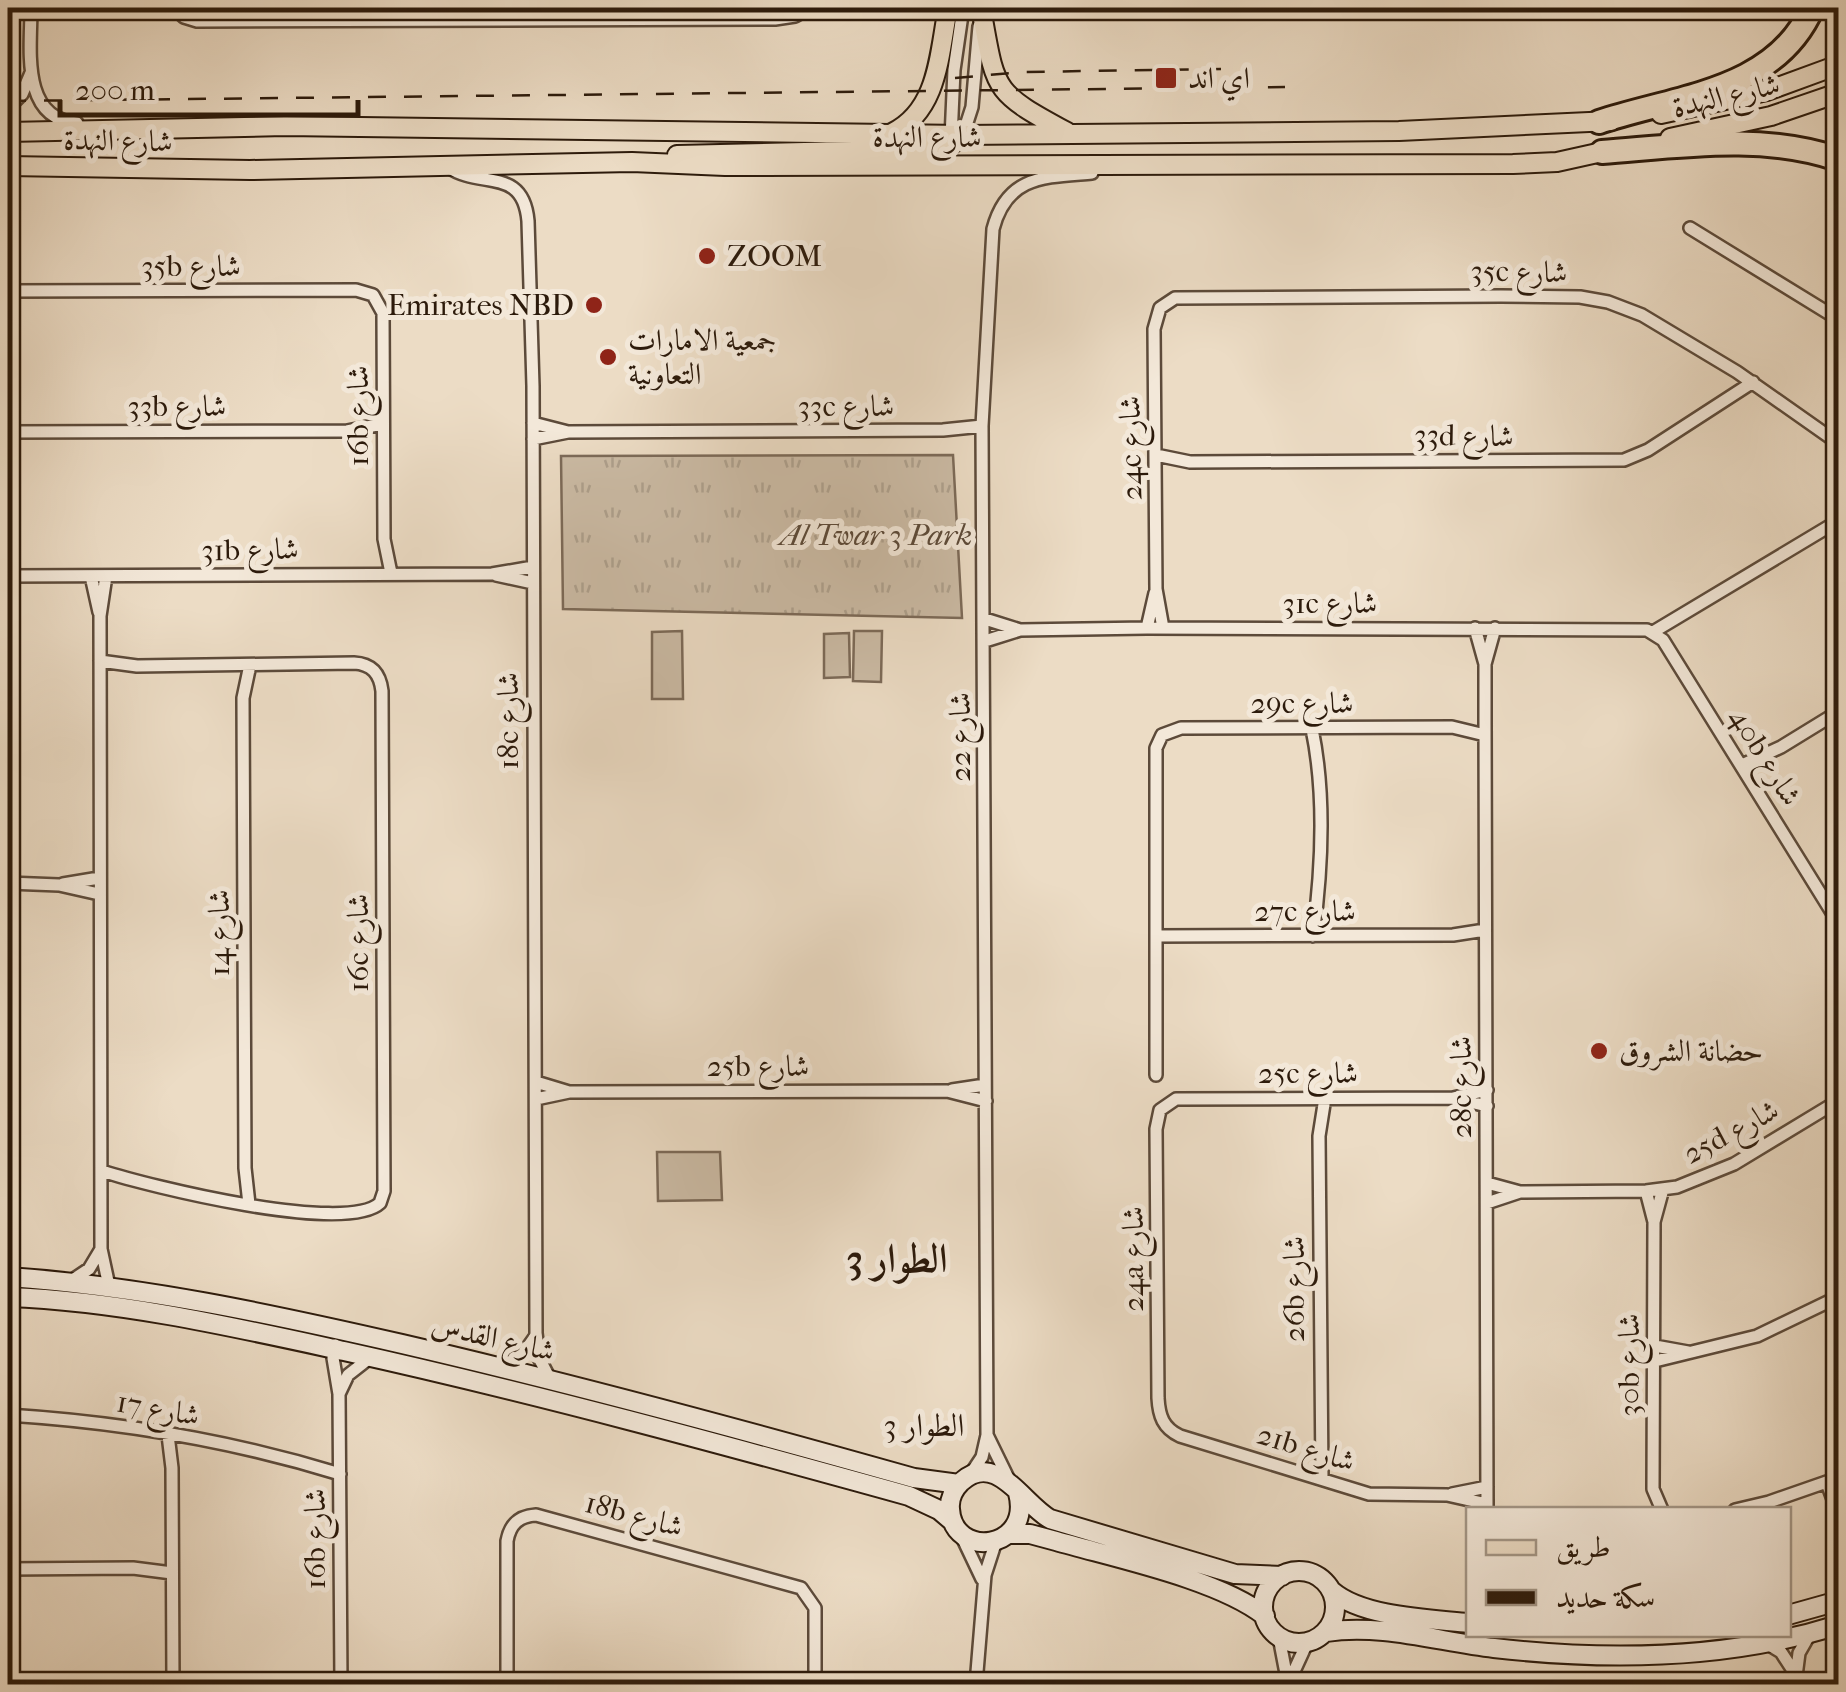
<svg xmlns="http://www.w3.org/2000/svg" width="1846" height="1692" font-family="'IM FELL French Canon',Amiri,serif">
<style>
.grass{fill:url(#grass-tufts);stroke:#7c6a58;stroke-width:2.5}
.pitch{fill:#cbbba5;stroke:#7c6a58;stroke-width:2.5}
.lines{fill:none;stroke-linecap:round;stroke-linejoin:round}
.minor-casing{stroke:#5c4a3a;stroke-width:16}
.secondary-casing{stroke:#2c1a0b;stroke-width:22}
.primary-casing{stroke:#2c1a0b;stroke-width:22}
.motorway-casing{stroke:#2c1a0b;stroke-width:28}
.minor{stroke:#f3e8d9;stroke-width:11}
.secondary{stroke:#f3e8d9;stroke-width:18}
.primary{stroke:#ecdcc5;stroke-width:18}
.motorway{stroke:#ecdcc5;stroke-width:22}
.rail{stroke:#2c1a0b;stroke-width:2.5;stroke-dasharray:18 18;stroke-linecap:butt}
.poi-dot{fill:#8f2418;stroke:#f3e8d9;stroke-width:4}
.labels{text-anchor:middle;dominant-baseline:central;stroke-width:10;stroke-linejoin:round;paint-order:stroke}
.poi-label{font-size:30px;fill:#2c1a0b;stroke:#f3e8d9;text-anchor:start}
.street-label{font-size:30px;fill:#2c1a0b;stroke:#f3e8d9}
.park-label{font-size:30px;font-style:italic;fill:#5c4a39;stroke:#f3e8d9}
.neighbourhood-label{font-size:32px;fill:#2c1a0b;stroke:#f3e8d9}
.district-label{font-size:40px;font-weight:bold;fill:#2c1a0b;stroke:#f3e8d9}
</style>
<defs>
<pattern id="grass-tufts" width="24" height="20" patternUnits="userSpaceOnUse" patternTransform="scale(2.5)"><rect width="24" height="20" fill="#cbbba5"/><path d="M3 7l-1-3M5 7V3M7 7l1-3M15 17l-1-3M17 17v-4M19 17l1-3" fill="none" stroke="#aea08d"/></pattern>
</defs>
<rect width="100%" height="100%" fill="#ecdcc5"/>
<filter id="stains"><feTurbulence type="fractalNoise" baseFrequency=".002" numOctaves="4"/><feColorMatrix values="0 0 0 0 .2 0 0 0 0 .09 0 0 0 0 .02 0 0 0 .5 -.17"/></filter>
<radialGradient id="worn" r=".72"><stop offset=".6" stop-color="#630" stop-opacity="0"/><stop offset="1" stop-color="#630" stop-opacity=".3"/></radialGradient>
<path class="grass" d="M953,455L962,618L563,609L561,456Z"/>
<path class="pitch" d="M682,631L683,699H652V632Z
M854,631H882L881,682L853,681Z
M849,633L850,677L824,678V634Z
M657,1152H720L722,1200L658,1201Z"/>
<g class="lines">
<defs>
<path id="minor" d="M31,8C31,48 20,119 77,123
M174,8L184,17L197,21L775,19L795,16L809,8
M8,108L22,94L31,73
M963,135L972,107L979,26
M951,138L954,70L963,8
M448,167C480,189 523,166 528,221L533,386L536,1333L539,1358L550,1379
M1690,228L1838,319
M8,291L356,290L373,295L383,313L384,539L391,573
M533,423L568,432
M8,432L347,431L382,424
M533,439L568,432L943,430L982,426
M1156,455L1190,462L1624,460L1648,450L1753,382
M496,575L533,583
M8,576L492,574L533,567
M91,576L99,612
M106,576L100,616L101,1249L109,1286
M985,619L1020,630
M1147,628L1155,593
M1163,628L1156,589L1154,329L1160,308L1175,298L1501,296L1580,297L1608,302L1642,315L1737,372L1838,443
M1475,628L1485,664
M1653,632L1838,521
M985,641L1020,630L1147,628L1647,630L1663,640L1838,922
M100,661L137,666L354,663C372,664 380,674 382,691L384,1191L380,1203C346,1235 148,1186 102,1171
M1312,729C1326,796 1322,869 1313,936
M1742,765L1781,747L1838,712
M8,883L59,885L99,894
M63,884L99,878
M1156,936L1453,935L1485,930
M1156,1075V748L1162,735L1181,728L1452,727L1485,735
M536,1082L569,1092
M952,1090L985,1085
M1453,1098L1487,1090
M536,1099L569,1092L947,1091L986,1101
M1487,1106L1453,1098L1176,1099L1160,1110L1156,1129L1158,1398C1159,1416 1163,1428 1180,1436L1369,1494L1447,1495L1487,1504
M1487,1183L1520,1192L1646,1191L1677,1187L1734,1164L1838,1101
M1646,1191L1654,1222L1653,1489L1662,1510
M1487,1203L1520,1192
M249,1204L245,1168L243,698L250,665
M1654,1222L1663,1189
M71,1281L89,1269L101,1249
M335,1345L333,1358L339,1394L341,1684
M1655,1346L1688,1352
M1655,1361L1757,1336L1838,1297
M502,1367L523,1354L535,1337
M339,1394L348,1375L371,1357
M8,1415C119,1422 233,1441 340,1474
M168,1435L172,1468L173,1684
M987,1435L1009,1480
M970,1475L982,1457L987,1435L982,426L993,229C1007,175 1045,177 1092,173
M1322,1478L1319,1136L1325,1098
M1827,1483L1838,1513
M1452,1494L1487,1487
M1487,1510L1485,719V664L1495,628
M1735,1510L1769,1502L1838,1478
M962,1537L982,1579
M8,1569L133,1568L172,1573
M1279,1637L1288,1684
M1766,1643L1781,1652L1794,1672
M1290,1680L1307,1643
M149,1684L173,1680
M507,1684V1541C510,1524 519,1516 536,1515L801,1588L815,1608V1684
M976,1684L985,1575L996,1541
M1795,1684L1799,1653L1811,1632"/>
<path id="secondary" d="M8,1277C141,1286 271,1314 402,1344C574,1384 744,1430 914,1478L959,1484
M8,1297C120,1301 234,1327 344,1351C534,1393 721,1444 909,1496L939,1510L952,1521
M1018,1493C1033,1550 953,1560 950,1509C949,1499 954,1489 961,1482C996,1450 1023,1504 1050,1519L1235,1574L1282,1576
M1008,1534H1030L1056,1541C1115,1558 1218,1579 1265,1616
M1263 1607a36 36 0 1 1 72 0a36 36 0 1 1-72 0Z
M1332,1591C1362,1617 1429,1619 1468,1623
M1788,1615L1838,1601
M1326,1632C1380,1623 1440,1642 1494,1648C1607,1661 1730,1659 1838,1625"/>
<path id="primary" d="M981,8C996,91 991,91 1067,132
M1661,114L1767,91L1838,65
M8,132L285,126L963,135L1399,131L1611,121
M892,133C939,110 939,53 948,8
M1670,138L1771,116L1838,93
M677,155L934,149L951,145L962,136
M8,166L250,170L632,162L725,166L1513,164L1557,162L1611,150"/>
<path id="motorway" d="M1599,122C1676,96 1775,92 1812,8
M1602,152C1681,146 1762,133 1838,159"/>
</defs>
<use href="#minor" class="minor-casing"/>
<use href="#secondary" class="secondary-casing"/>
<use href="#primary" class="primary-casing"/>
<use href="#motorway" class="motorway-casing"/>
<use href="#minor" class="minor"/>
<use href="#secondary" class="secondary"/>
<use href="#primary" class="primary"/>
<use href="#motorway" class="motorway"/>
<path class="rail" d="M955,78L1022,72L1221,69
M8,101L1285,87"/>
</g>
<g class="poi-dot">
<rect x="1154" y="66" width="24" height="24" rx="5"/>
<circle cx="707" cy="256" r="10"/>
<circle cx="594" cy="305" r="10"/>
<circle cx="608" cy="357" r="10"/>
<circle cx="1599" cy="1051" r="10"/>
</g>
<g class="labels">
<g class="poi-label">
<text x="1188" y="78">اي اند</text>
<text x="727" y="256">ZOOM</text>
<text x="574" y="305" text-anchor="end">Emirates NBD</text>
<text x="628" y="340">جمعية الامارات<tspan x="628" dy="34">التعاونية</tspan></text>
<text x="1619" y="1051">حضانة الشروق</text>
</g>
<g class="street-label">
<text transform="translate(1726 96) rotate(-13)">شارع النهدة</text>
<text x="927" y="137">شارع النهدة</text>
<text transform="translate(118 141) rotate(1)">شارع النهدة</text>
<text x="191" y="266">35b شارع</text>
<text transform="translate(1519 272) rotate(1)">35c شارع</text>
<text x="177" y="406">33b شارع</text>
<text x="846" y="406">33c شارع</text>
<text transform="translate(358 416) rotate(-90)">16b شارع</text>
<text transform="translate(1464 436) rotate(1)">33d شارع</text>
<text transform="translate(1131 448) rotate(-91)">24c شارع</text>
<text transform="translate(250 550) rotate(-1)">31b شارع</text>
<text x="1330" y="603">31c شارع</text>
<text x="1302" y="703">29c شارع</text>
<text transform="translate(508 721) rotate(-90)">18c شارع</text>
<text transform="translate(960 737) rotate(-90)">شارع 22</text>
<text transform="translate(1765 757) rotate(58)">40b شارع</text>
<text x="1305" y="911">27c شارع</text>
<text transform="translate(219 933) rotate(-90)">شارع 14</text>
<text transform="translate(358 943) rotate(-90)">16c شارع</text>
<text x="758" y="1066">25b شارع</text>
<text x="1308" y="1073">25c شارع</text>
<text transform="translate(1461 1087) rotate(-90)">28c شارع</text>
<text transform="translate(1731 1132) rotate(-28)">25d شارع</text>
<text transform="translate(1133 1259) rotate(-90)">24a شارع</text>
<text transform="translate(1294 1289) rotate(-90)">26b شارع</text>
<text transform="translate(493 1338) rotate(13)">شارع القدس</text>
<text transform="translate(1629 1365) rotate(-90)">30b شارع</text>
<text transform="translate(158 1409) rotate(10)">شارع 17</text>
<text transform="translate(1306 1448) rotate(17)">21b شارع</text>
<text transform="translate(634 1515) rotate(15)">18b شارع</text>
<text transform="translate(315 1539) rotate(-90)">16b شارع</text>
</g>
<g class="park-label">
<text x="876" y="535">Al Twar 3 Park</text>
</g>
<g class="neighbourhood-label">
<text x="924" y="1425">الطوار 3</text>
</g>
<g class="district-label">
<text x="897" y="1259">الطوار 3</text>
</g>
</g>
<rect width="1846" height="1692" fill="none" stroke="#ecdcc5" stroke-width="40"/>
<rect x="10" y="10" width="1826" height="1672" fill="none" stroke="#2c1a0b" stroke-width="5"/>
<rect x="20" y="20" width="1806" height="1652" fill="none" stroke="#2c1a0b" stroke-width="2.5"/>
<rect x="1466" y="1507" width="325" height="130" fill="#f3e8d9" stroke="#a39687" stroke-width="2.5"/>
<rect x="1486" y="1540" width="50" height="15" fill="#ecdcc5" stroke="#a39687" stroke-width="2.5"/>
<text x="1556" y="1557" font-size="30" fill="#2c1a0b">طريق</text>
<rect x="1486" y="1590" width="50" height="15" fill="#2c1a0b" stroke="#a39687" stroke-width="2.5"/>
<text x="1556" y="1607" font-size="30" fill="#2c1a0b">سكة حديد</text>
<path d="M60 100v15h298v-15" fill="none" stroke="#2c1a0b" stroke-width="5"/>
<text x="75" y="100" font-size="30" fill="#2c1a0b" stroke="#f3e8d9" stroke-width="8" paint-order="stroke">200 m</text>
<rect width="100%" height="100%" filter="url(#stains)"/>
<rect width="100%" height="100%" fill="url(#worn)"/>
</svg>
